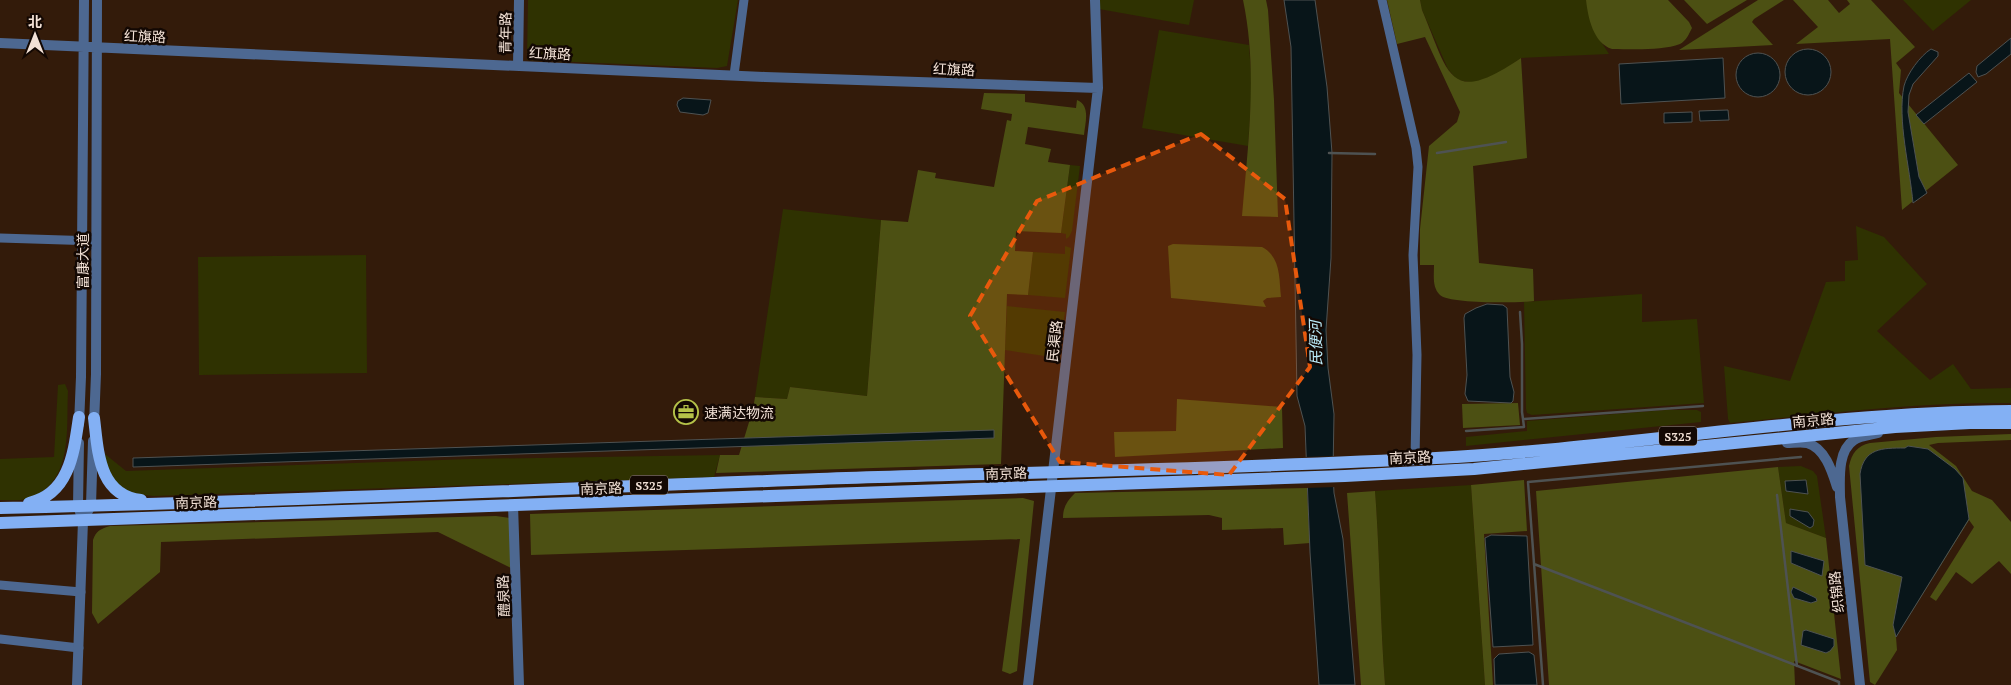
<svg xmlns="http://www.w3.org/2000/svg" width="2011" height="685" font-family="'PT Serif','Noto Sans SC',serif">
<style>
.green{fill:#2f3201}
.forest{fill:#4c5013}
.water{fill:#081519;stroke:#4e5252}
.pier{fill:#331b0a}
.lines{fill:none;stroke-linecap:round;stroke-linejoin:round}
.stream{stroke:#4e5252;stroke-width:2.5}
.minor{stroke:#4d6891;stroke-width:9}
.tertiary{stroke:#4d6891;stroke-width:10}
.primary{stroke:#83b0f4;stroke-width:12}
.marked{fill:#e8590c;fill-opacity:0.2;stroke:#e8590c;stroke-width:4;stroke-dasharray:10 6;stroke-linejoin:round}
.labels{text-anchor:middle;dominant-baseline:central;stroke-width:5;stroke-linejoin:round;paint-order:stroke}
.shield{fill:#130803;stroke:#b0a197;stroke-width:1}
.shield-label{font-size:12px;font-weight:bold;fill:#f3e2d7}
.street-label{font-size:14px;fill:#f3e2d7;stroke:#130803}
.poi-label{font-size:14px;fill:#f3e2d7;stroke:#130803;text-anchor:start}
.water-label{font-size:15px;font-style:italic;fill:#bcecfa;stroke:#130803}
</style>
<rect width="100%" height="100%" fill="#331b0a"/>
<path class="green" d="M528,0H738L727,66L717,68L527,60Z
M1099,0H1194L1189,25L1099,9Z
M1420,0H1586L1598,37L1609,54L1521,58L1501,72L1475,83L1457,80L1448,69L1422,10Z
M1903,0H1971L1933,31Z
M1159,30L1249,45L1252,88L1248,146L1142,128Z
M1070,165L1080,166L1072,231L1069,237L1066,239V234L1061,233Z
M783,209L881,220L867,396L790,387L787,399L755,397Z
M1856,226L1884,237L1927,284L1877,331L1930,380L1953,364L1971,389L2011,388V403C1917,402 1823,414 1730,423L1728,419L1724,366L1790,381L1826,282L1845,281V261L1858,260Z
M1065,246L1071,248L1065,298L1028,295L1033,252L1065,254Z
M366,255L367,373L199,375L198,257Z
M1642,294V322L1697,319L1704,403L1532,415L1527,413L1526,409L1524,302Z
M1007,306L1065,312L1058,358L1005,350Z
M65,384L68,391C66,430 74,484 27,499C19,501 9,500 0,500V459L54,457L58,385Z
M1666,410H1697L1701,412V422L1466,446V437L1527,431V421Z
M105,454L126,471L470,459L720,455L714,477L154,496C126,494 106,486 105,454Z
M1801,466L1813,471L1817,476L1826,538L1786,523L1778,467Z
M1471,485L1485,685H1385C1380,620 1380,556 1375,491Z"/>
<path class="forest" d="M1243,0H1266L1268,10L1274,100L1278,217L1242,216C1248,144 1258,71 1243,0Z
M1387,0H1420L1422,10C1449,73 1448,108 1521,58L1527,158L1473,166L1479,263L1533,269L1534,301C1520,303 1449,304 1440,295C1432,287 1434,276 1434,265H1420V229L1429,146L1457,122L1460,112L1425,37L1397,44Z
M1586,0H1668L1689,22L1692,28C1689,34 1686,41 1680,44C1662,51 1631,49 1612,49C1593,43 1588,17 1586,0Z
M1684,0H1747L1707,24Z
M1758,0H1784L1754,19L1752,22L1773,45L1679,50Z
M1793,0H1828L1839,13L1850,4L1847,0H1871L1915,47L1896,63L1901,70L1899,93L1958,165L1902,210L1890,39L1796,44L1818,27Z
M984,93L1025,94V102L1076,108L1077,100C1091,106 1085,123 1084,135L1028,127L1025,144L1051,149L1048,162L1070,165L1061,233L1016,231L1015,251L1033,252L1028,295L1007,294L1001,464L716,473L720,455H739L753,409L755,397L787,399L790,387L867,396L881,220L908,222L918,170L936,173L935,178L994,187L1007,120L1011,121L1012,114L981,109Z
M1173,244L1262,247C1281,257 1279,278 1281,297L1267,298L1263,301L1266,307L1171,298L1168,246Z
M1177,399L1282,407L1283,448L1115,457L1114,432L1176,431Z
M1518,403L1520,425L1463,428L1462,404Z
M2011,434V440L1938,443L1929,445L1956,466L1972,491L1992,500L2011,522V574L1999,561L1972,584L1956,572L1936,601L1930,597L1974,527L1969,520L1896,637L1897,650L1875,685L1870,682L1868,662L1849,466C1852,453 1857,446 1870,443L1936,437Z
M1778,467L1786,523L1826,538L1841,679L1794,661L1795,685H1549L1536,491Z
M1524,480L1527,531L1484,534L1493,685H1485L1471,485Z
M1307,488L1310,543L1284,545L1283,528L1222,530V518L1209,515L1063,518C1063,507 1067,501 1075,493Z
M1375,491C1380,556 1380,620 1385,685H1361L1347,493Z
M1023,498L1034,501L1017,671L1010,674L1002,671L1020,539L531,555L530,514Z
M496,516L510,518L511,568L438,532L161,542L160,572L98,624L92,613L93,540C96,531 100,529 110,526Z"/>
<path class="water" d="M1284,0H1315L1327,87L1332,153L1331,258L1326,330L1328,368L1334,414L1333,472L1334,493L1343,539L1355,685H1319L1310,552L1305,426L1297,396L1291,47Z
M2011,38V54L1986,74L1978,77L1976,72L1977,66Z
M1931,49L1938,52V56L1913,84L1909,95L1908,112L1919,177L1927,193L1913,203C1910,168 1897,120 1904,86C1907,74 1920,56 1931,49Z
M1785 72a23 23 0 1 1 46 0a23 23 0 1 1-46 0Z
M1736 75a22 22 0 1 1 44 0a22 22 0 1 1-44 0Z
M1723,58L1725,98L1621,104L1619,64Z
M1969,73L1977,82L1924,124L1916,115Z
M683,98L711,100L708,113L703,115L680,112L677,105L678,101Z
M1728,110L1729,120L1700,121L1699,111Z
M1692,112V122L1664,123V113Z
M1487,304L1503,305L1507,308L1510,377L1514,392L1513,401L1511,403L1468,401L1465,394L1467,375L1464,318L1465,314L1476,308Z
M994,430V438L133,467V458Z
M1908,446L1928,449L1955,469L1963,478L1969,519L1896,637L1893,625L1902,577L1865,565L1860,474C1864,448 1882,448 1905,448Z
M1806,480L1808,494L1786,491L1785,481Z
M1790,509L1808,512L1814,520L1813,526L1810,528L1790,516Z
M1491,535L1527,536L1533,645L1493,647L1485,538Z
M1791,551L1824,561L1822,576L1791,563Z
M1793,587L1816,598L1817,601L1811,603L1794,598L1791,592Z
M1806,630L1834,639V646L1830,651L1826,653L1801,645L1803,631Z
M1529,652L1534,655L1537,685H1495L1494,659L1499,654Z"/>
<path class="pier" d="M1336,456V487L1305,488L1303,457Z"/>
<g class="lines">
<path class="stream" d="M1329,153L1375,154
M1437,153L1506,142
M1520,312L1522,344V412L1523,419
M1466,431L1524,427L1523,419L1703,406
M1777,495L1797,666
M1534,564L1839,682V685
M1543,685L1528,482L1801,457"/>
<path class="minor" d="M1382,0L1416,148L1418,167L1413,255L1417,355L1415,459
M734,75L744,0
M0,238L96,241
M0,585L81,592
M0,639L79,648"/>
<path class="tertiary" d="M0,43L765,77L1098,88
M518,66L519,0
M79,424L81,377L84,0
M94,424L96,374L97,0
M1787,443C1793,443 1801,442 1807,443C1825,448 1832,471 1837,487
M513,505L519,685
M83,521L91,505L93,441
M77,685L83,521L78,506L79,443
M1028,685L1098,88L1095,0
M1860,685L1840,497C1840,480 1837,451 1854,440C1860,436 1871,435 1878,433"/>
<path class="primary" d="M94,418C98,450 98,495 141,500
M29,503C70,494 74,451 79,417
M0,508C273,502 546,489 819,479C1025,472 1231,469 1436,458C1628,448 1819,412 2011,411
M0,523L1345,476L1474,469L1895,427L1970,423H2011"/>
</g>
<path class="marked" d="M1201,134L1285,199L1310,367L1229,475L1060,462L970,316L1037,201Z"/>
<defs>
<symbol id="office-ring" viewBox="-11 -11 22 22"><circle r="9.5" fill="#130803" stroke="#b5c249" stroke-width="1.5"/><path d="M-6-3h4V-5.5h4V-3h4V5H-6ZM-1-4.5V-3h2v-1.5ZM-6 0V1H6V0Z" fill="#b5c249"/></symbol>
</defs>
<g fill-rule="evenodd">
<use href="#office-ring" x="672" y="398" width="28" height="28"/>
</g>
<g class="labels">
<g class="shield">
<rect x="1659" y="426.5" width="38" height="19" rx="4"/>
<rect x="630" y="475.5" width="38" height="19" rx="4"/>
</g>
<g class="shield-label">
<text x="1678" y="436">S325</text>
<text x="649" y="485">S325</text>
</g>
<g class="street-label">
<text transform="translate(505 33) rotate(-89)">青年路</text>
<text transform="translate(145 36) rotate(2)">红旗路</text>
<text transform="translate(550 53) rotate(3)">红旗路</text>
<text transform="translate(954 69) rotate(2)">红旗路</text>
<text transform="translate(82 261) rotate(-90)">富康大道</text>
<text transform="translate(1054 341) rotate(-83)">民渠路</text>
<text transform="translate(1813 420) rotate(-5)">南京路</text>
<text transform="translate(1410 457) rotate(-3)">南京路</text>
<text transform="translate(1006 473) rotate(-2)">南京路</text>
<text transform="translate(601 488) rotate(-2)">南京路</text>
<text transform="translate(196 502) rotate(-2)">南京路</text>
<text transform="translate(1836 592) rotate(-96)">织锦路</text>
<text transform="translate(503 596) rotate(-92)">醴泉路</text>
</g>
<g class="poi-label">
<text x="704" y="412">速满达物流</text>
</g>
<g class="water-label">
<text transform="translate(1315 343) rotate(-91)">民便河</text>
</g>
</g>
<g transform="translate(35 35)" stroke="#130803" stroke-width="4" paint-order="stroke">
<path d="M0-4L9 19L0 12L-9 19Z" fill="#f3e2d7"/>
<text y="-8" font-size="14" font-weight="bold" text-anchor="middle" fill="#f3e2d7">北</text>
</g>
</svg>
